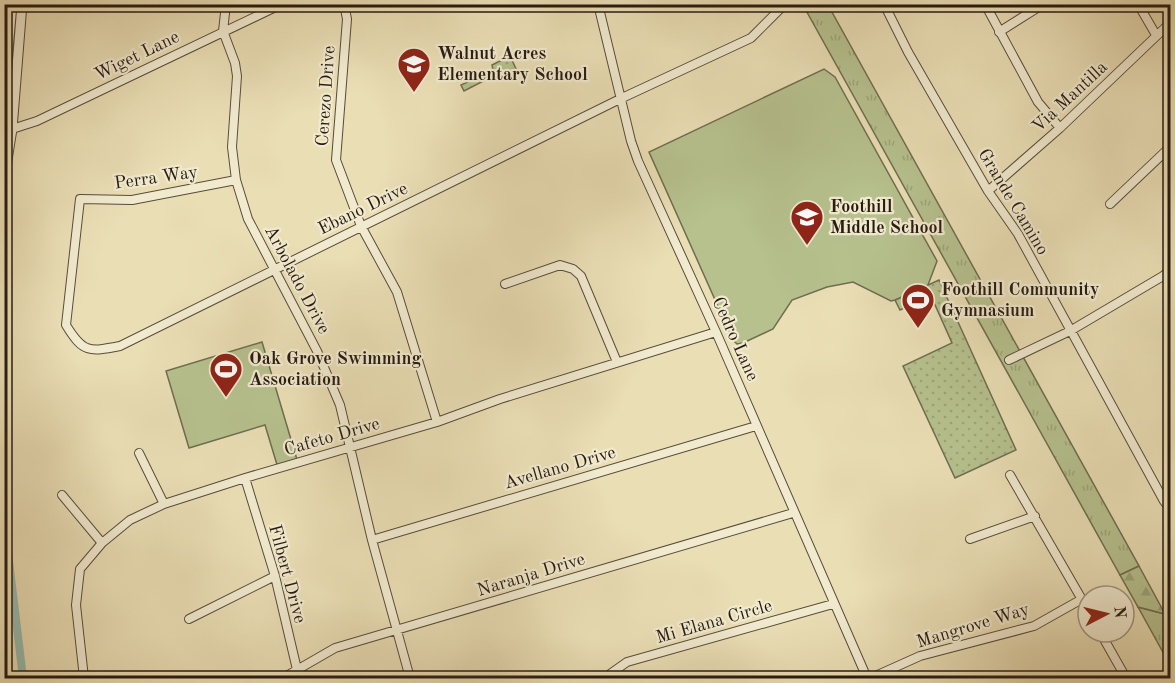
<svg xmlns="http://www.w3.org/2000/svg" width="1175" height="683" font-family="'Old Standard TT',serif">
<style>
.grass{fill:url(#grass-tufts);stroke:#6e6e50;stroke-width:1.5}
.forest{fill:url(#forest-firs);stroke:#6e6e50;stroke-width:1.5}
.park{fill:url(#park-dots);stroke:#6e6e50;stroke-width:1.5}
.pitch{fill:#b6c18e;stroke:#6e6e50;stroke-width:1.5}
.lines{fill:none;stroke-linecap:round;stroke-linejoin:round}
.canal{stroke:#98bcaf;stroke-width:8}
.minor-casing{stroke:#584c3a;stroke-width:10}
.tertiary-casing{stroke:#584c3a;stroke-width:11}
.minor{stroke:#f1eacf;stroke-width:8}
.tertiary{stroke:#f1eacf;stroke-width:9}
.labels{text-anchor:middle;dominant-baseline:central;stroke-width:4.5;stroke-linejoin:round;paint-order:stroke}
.poi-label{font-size:18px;font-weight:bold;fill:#271b11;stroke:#f1eacf;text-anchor:start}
.street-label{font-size:18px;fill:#271b11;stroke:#f1eacf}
</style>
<defs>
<pattern id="grass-tufts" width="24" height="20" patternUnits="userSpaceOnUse" patternTransform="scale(1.5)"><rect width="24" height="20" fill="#b6c18e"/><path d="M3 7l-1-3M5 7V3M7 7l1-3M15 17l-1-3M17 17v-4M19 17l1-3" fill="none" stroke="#9ca579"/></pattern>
<pattern id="forest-firs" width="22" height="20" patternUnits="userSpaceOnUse" patternTransform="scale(1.5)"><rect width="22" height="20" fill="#b6c18e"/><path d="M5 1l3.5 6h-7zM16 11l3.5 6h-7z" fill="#9ca579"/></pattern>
<pattern id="park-dots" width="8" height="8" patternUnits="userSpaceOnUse" patternTransform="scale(1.5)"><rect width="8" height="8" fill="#b6c18e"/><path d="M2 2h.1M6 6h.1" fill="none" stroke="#9ca579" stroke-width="1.8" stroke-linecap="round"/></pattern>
</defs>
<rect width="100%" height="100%" fill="#eadeb5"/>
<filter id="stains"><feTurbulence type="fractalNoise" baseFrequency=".00333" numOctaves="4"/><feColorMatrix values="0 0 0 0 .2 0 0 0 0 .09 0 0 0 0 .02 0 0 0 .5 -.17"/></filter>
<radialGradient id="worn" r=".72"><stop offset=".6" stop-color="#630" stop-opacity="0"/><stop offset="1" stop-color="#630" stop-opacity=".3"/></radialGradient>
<path class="grass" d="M803,5H828L1139,566L1120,575Z
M1138,607L1165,614L1170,623V665Z"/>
<path class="forest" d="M1139,566L1165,614L1138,607L1120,575Z"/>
<path class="park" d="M510,56L517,71L507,76L499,73L464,91L461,85L493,70L492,65Z
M939,280L1016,450L955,478L903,366L952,343L931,296L900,310L895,300Z"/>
<path class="pitch" d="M824,69L835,77L937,261L928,285L895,300L891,301L853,282L827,287L792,300L773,329L743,343L737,344L733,340L649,152Z
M262,342L298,463L278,468L265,425L189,448L166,371Z"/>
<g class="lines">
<path class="canal" d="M4,519L23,678"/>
<defs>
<path id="minor" d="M226,4L223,31L235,63L237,76L232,147L236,180L248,219L317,351L340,405L372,540L410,678
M344,4L347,19L336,160L361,226L397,292L437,422
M598,4L631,141L638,161L716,332L867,678
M884,4L908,52L988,191L1018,234L1164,501L1170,509
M985,4L1038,102L1060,128
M1138,4L1156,35
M999,32L1037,8
M4,130L12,129L37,121L282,4
M236,180L132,200L80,199L66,325C83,353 89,352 120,346L622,98L751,38L785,4
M988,191L1060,128L1170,23
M1110,204L1170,147
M505,284L560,265L573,269L581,276L617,362
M1009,360L1070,331L1163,276L1170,270
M139,453L164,504
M1010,475L1088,610
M245,478L275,576L299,678
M62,495L102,543
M970,539L1035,516
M372,540L756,426
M189,619L275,576
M1100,632L1126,678
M84,678L76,605L80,569L102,543L130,520L164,504L245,478L437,422L500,399L716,332
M283,678L335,648L793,513
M609,678L610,674L627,662L833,604
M871,678L920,656L1034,626L1082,599"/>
<path id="tertiary" d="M4,94L12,4
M4,179L12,129L22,4
M4,674L5,678"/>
</defs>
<use href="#minor" class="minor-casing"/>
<use href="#tertiary" class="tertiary-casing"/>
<use href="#minor" class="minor"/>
<use href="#tertiary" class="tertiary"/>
</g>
<defs>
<symbol id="school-pin" viewBox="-11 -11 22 30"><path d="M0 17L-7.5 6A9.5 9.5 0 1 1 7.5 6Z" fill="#8f2418" stroke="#f1eacf"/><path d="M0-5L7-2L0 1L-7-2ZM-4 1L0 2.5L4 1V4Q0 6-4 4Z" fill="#fff"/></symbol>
<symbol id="stadium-pin" viewBox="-11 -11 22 30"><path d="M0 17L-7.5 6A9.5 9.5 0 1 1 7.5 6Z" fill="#8f2418" stroke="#f1eacf"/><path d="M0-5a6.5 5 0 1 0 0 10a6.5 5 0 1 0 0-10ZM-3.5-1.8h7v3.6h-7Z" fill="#fff"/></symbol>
</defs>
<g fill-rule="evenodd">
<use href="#school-pin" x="395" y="45" width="38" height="52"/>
<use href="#school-pin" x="788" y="198" width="38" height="52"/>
<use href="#stadium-pin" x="899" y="281" width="38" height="52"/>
<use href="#stadium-pin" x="207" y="350" width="38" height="52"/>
</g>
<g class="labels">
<g class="poi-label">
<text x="437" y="54">Walnut Acres<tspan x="437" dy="21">Elementary School</tspan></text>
<text x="830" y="207">Foothill<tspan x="830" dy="21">Middle School</tspan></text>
<text x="941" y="290">Foothill Community<tspan x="941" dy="21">Gymnasium</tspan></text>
<text x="249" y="359">Oak Grove Swimming<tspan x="249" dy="21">Association</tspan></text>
</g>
<g class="street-label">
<text transform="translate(137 56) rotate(-26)">Wiget Lane</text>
<text transform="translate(326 96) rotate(-86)">Cerezo Drive</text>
<text transform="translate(1070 97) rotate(-43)">Via Mantilla</text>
<text transform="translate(156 178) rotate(-8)">Perra Way</text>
<text transform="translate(1013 202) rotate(59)">Grande Camino</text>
<text transform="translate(363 209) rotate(-26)">Ebano Drive</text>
<text transform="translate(297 280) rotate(62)">Arbolado Drive</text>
<text transform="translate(735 339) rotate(66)">Cedro Lane</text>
<text transform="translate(332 437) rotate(-16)">Cafeto Drive</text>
<text transform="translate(560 468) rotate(-16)">Avellano Drive</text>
<text transform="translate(287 574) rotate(75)">Filbert Drive</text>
<text transform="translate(531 575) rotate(-17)">Naranja Drive</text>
<text transform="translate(714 622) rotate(-16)">Mi Elana Circle</text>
<text transform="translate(973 626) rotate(-17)">Mangrove Way</text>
</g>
</g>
<rect width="1175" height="683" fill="none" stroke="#eadeb5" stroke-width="24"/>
<rect x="6" y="6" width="1163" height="671" fill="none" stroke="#271b11" stroke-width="3"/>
<rect x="12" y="12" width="1151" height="659" fill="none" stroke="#271b11" stroke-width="1.5"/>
<g transform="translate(1106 614) rotate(83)"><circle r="28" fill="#f1eacf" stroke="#a09783" stroke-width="1.5"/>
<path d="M0-4.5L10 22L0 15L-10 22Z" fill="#8f2418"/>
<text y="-9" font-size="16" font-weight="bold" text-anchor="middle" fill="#271b11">N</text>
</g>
<rect width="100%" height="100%" filter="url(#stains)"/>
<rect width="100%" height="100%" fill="url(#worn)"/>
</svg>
